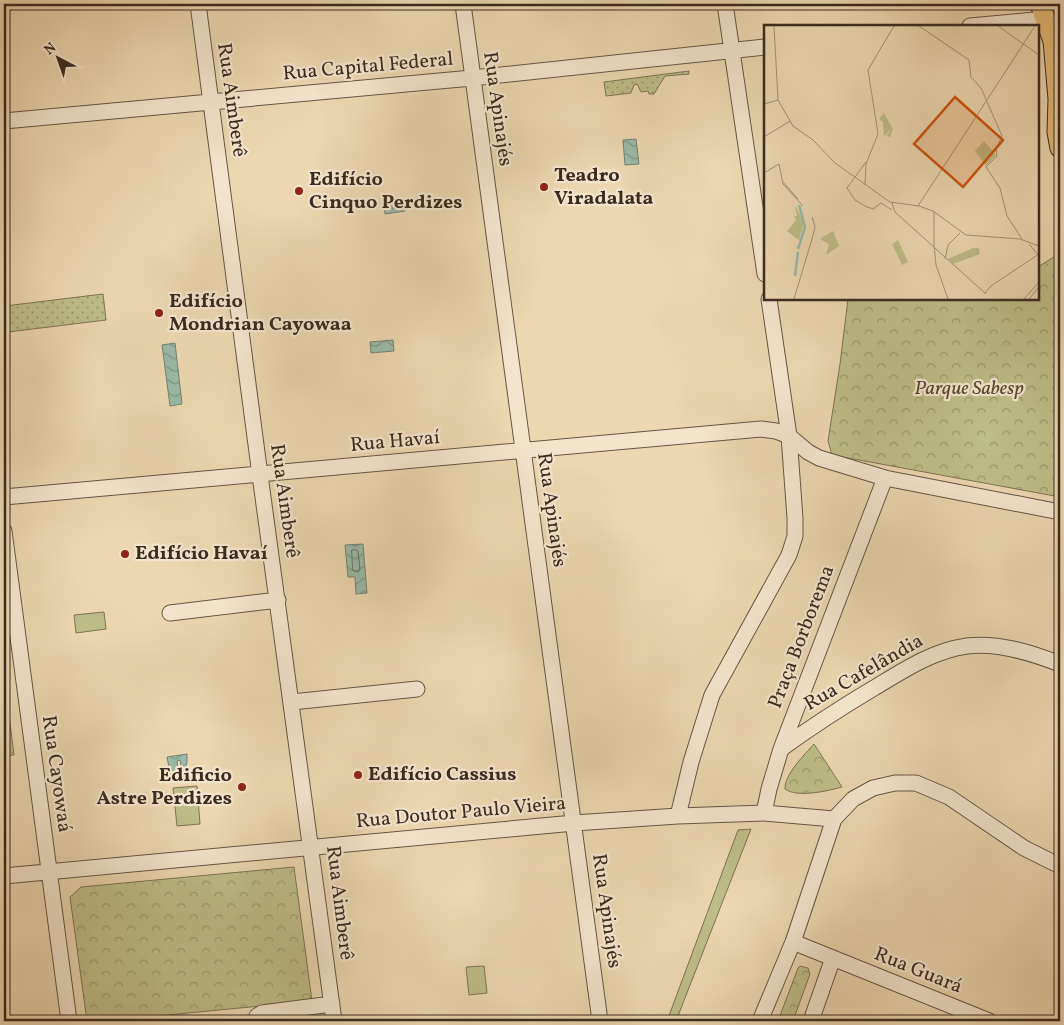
<svg xmlns="http://www.w3.org/2000/svg" width="1064" height="1025" font-family="Vollkorn,serif">
<style>
.grass{fill:#bdbd88;stroke:#7c7454}
.park{fill:url(#park-crowns);stroke:#7c7454}
.garden{fill:url(#garden-dots);stroke:#7c7454}
.water{fill:url(#water-waves);stroke:#738171}
.lines{fill:none;stroke-linecap:round;stroke-linejoin:round}
.shore{stroke:#6a7264;stroke-width:1}
.minor-casing{stroke:#665643;stroke-width:17}
.major-casing{stroke:#3a2b1f;stroke-width:21}
.minor{stroke:#f3e5cc;stroke-width:15}
.major{stroke:#e6bc78;stroke-width:19}
.poi-dot{fill:#8f2418;stroke:#f3e5cc;stroke-width:2}
.labels{text-anchor:middle;dominant-baseline:central;stroke-width:4.5;stroke-linejoin:round;paint-order:stroke}
.street-label{font-size:20px;fill:#3a2b1f;stroke:#f3e5cc}
.poi-label{font-size:20px;font-weight:bold;fill:#3a2b1f;stroke:#f3e5cc;text-anchor:start}
.park-label{font-size:20px;font-style:italic;fill:#544834;stroke:#f3e5cc}
.inset-river{fill:none;stroke:#99baa8;stroke-width:2.5}
.inset-road{fill:none;stroke:#a59276;stroke-width:1}
.view{fill:#ce520f;fill-opacity:0.15;stroke:#ce520f;stroke-width:2.5}
.inset-edge{fill:none;stroke:#3a2b1f;stroke-width:2.5}
</style>
<defs>
<pattern id="park-crowns" width="20" height="18" patternUnits="userSpaceOnUse" patternTransform="scale(1.25)"><rect width="20" height="18" fill="#bdbd88"/><path d="M2 6a3 3 0 1 1 6 0M12 15a3 3 0 1 1 6 0" fill="none" stroke="#9b9a6f"/></pattern>
<pattern id="garden-dots" width="8" height="8" patternUnits="userSpaceOnUse" patternTransform="scale(1.25)"><rect width="8" height="8" fill="#bdbd88"/><path d="M2 2h.1M6 6h.1" fill="none" stroke="#9b9a6f" stroke-width="1.8" stroke-linecap="round"/></pattern>
<pattern id="water-waves" width="16" height="10" patternUnits="userSpaceOnUse" patternTransform="scale(1.25)"><rect width="16" height="10" fill="#99baa8"/><path d="M0 5q4-4 8 0t8 0" fill="none" stroke="#7e9788"/></pattern>
</defs>
<rect width="100%" height="100%" fill="#ecd7b0"/>
<filter id="stains"><feTurbulence type="fractalNoise" baseFrequency=".004" numOctaves="4"/><feColorMatrix values="0 0 0 0 .2 0 0 0 0 .09 0 0 0 0 .02 0 0 0 .5 -.17"/></filter>
<radialGradient id="worn" r=".72"><stop offset=".6" stop-color="#630" stop-opacity="0"/><stop offset="1" stop-color="#630" stop-opacity=".3"/></radialGradient>
<path class="grass" d="M104,612L106,629L76,633L74,615Z
M197,786L200,824L177,826L173,788Z
M751,829L676,1021H667L738,830Z
M484,966L487,993L469,995L466,967Z"/>
<path class="park" d="M1060,253V497L832,455L828,441L840,364L848,299H1038V267Z
M814,744L842,787C828,791 797,798 785,789C784,775 805,754 814,744Z
M294,867L312,1001L106,1021H87L70,897L81,887Z
M800,966L808,968L810,974L793,1021H778L798,968Z"/>
<path class="garden" d="M689,71V74L665,76L654,94H649L648,91L641,92L637,84L634,85L631,93L606,96L604,82Z
M103,294L106,320L8,332L5,306Z
M4,675L14,755L4,756Z"/>
<path class="water" d="M636,139L639,164L625,165L623,140Z
M404,201L405,211L385,214L384,203Z
M393,340L394,351L371,353L370,342Z
M175,343L182,404L170,406L162,345Z
M363,544L367,593L356,594L355,577H348L345,545Z
M187,754C187,761 188,766 182,770L180,760L177,761L179,777H171L167,757Z"/>
<g class="lines">
<path class="shore" d="M352,550H356L358,551L360,570L358,572L353,570Z"/>
<defs>
<path id="minor" d="M198,4L260,475L334,1021
M463,4L600,1021
M725,4L765,274
M970,26L1045,19
M4,121L472,78L765,47
M4,497L761,429L776,431L789,436L808,452L819,458L885,478L1060,512
M4,531L69,1021
M170,613L278,600
M292,702L417,689
M781,749C811,727 842,707 874,688C904,670 932,651 967,646C998,642 1032,653 1060,664
M764,813L769,789L781,749L885,478
M678,816L691,762L712,695L789,555L795,536V518L789,436L769,299
M4,876L574,823L678,816L764,813L834,819
M793,942L989,1021
M256,1021L257,1016L262,1013L332,1004
M760,1021L793,942L834,819L853,799L873,788L895,783H916L949,797L1024,848L1060,866
M811,1021L833,958"/>
<path id="major" d="M1040,4L1053,41L1058,99L1057,132L1060,148"/>
</defs>
<use href="#minor" class="minor-casing"/>
<use href="#major" class="major-casing"/>
<use href="#minor" class="minor"/>
<use href="#major" class="major"/>
</g>
<g class="poi-dot">
<circle cx="544" cy="187" r="5"/>
<circle cx="299" cy="191" r="5"/>
<circle cx="159" cy="313" r="5"/>
<circle cx="125" cy="554" r="5"/>
<circle cx="358" cy="775" r="5"/>
<circle cx="242" cy="787" r="5"/>
</g>
<g class="labels">
<g class="street-label">
<text transform="translate(368 67) rotate(-5)">Rua Capital Federal</text>
<text transform="translate(231 100) rotate(82)">Rua Aimberê</text>
<text transform="translate(497 109) rotate(82)">Rua Apinajés</text>
<text transform="translate(395 442) rotate(-5)">Rua Havaí</text>
<text transform="translate(284 501) rotate(82)">Rua Aimberê</text>
<text transform="translate(551 510) rotate(82)">Rua Apinajés</text>
<text transform="translate(802 637) rotate(-69)">Praça Borborema</text>
<text transform="translate(864 673) rotate(-30)">Rua Cafelândia</text>
<text transform="translate(56 774) rotate(82)">Rua Cayowaá</text>
<text transform="translate(461 813) rotate(-5)">Rua Doutor Paulo Vieira</text>
<text transform="translate(339 903) rotate(83)">Rua Aimberê</text>
<text transform="translate(606 911) rotate(82)">Rua Apinajés</text>
<text transform="translate(918 971) rotate(22)">Rua Guará</text>
</g>
<g class="poi-label">
<text x="554" y="176">Teadro<tspan x="554" dy="23">Viradalata</tspan></text>
<text x="309" y="180">Edifício<tspan x="309" dy="23">Cinquo Perdizes</tspan></text>
<text x="169" y="302">Edifício<tspan x="169" dy="23">Mondrian Cayowaa</tspan></text>
<text x="135" y="554">Edifício Havaí</text>
<text x="368" y="775">Edifício Cassius</text>
<text x="232" y="776" text-anchor="end">Edificio<tspan x="232" dy="23">Astre Perdizes</tspan></text>
</g>
<g class="park-label">
<text x="969" y="389">Parque Sabesp</text>
</g>
</g>
<g transform="translate(764 25)">
<rect width="275" height="275" fill="#ecd7b0"/>
<path d="M120,88L129,104L126,112L122,111L128,104L120,111L119,97L115,94ZM220,116L232,130L222,141L211,126ZM31,180L40,198L35,215L23,206L32,195L30,191H33ZM69,206L75,221L62,230L65,219L56,214ZM134,215L144,237L138,240L128,219ZM209,223H215L216,229L189,239L184,234Z" fill="#bdbd88"/>
<path class="inset-river" d="M34,224L41,202L35,180M31,251L34,227"/>
<path class="inset-road" d="M10,1L14,75M155,1L205,35L207,52L217,63L238,111L232,124L233,131L222,142L236,163L243,191L258,214M234,1L275,30M0,79L14,75L29,101L49,115L71,138L126,177L155,181L169,186L202,210L256,214L275,221M0,112L26,96M102,137L83,163L91,175L101,181L109,184L117,178L128,185M0,148L15,139L19,159L39,181M18,156L34,174M101,160L102,139L114,109L104,45L130,1M128,178L131,187L222,269M154,181L271,1M170,187V219M48,192L51,202L48,214M170,219L172,240L184,274M265,219L275,231M181,234L184,220L196,208M221,268L227,261L275,229M30,274L48,214M260,274L275,257M265,274L275,262"/>
<path class="view" d="M191,72L239,115L199,162L150,119Z"/>
<rect width="275" height="275" class="inset-edge"/>
</g>
<rect width="1064" height="1025" fill="none" stroke="#ecd7b0" stroke-width="20"/>
<rect x="5" y="5" width="1054" height="1015" fill="none" stroke="#3a2b1f" stroke-width="2.5"/>
<rect x="10" y="10" width="1044" height="1005" fill="none" stroke="#3a2b1f"/>
<g transform="translate(58 58) rotate(319)" stroke="#f3e5cc" stroke-width="4" paint-order="stroke">
<path d="M0-4L9 19L0 12L-9 19Z" fill="#3a2b1f"/>
<text y="-8" font-size="14" font-weight="bold" text-anchor="middle" fill="#3a2b1f">N</text>
</g>
<rect width="100%" height="100%" filter="url(#stains)"/>
<rect width="100%" height="100%" fill="url(#worn)"/>
</svg>
